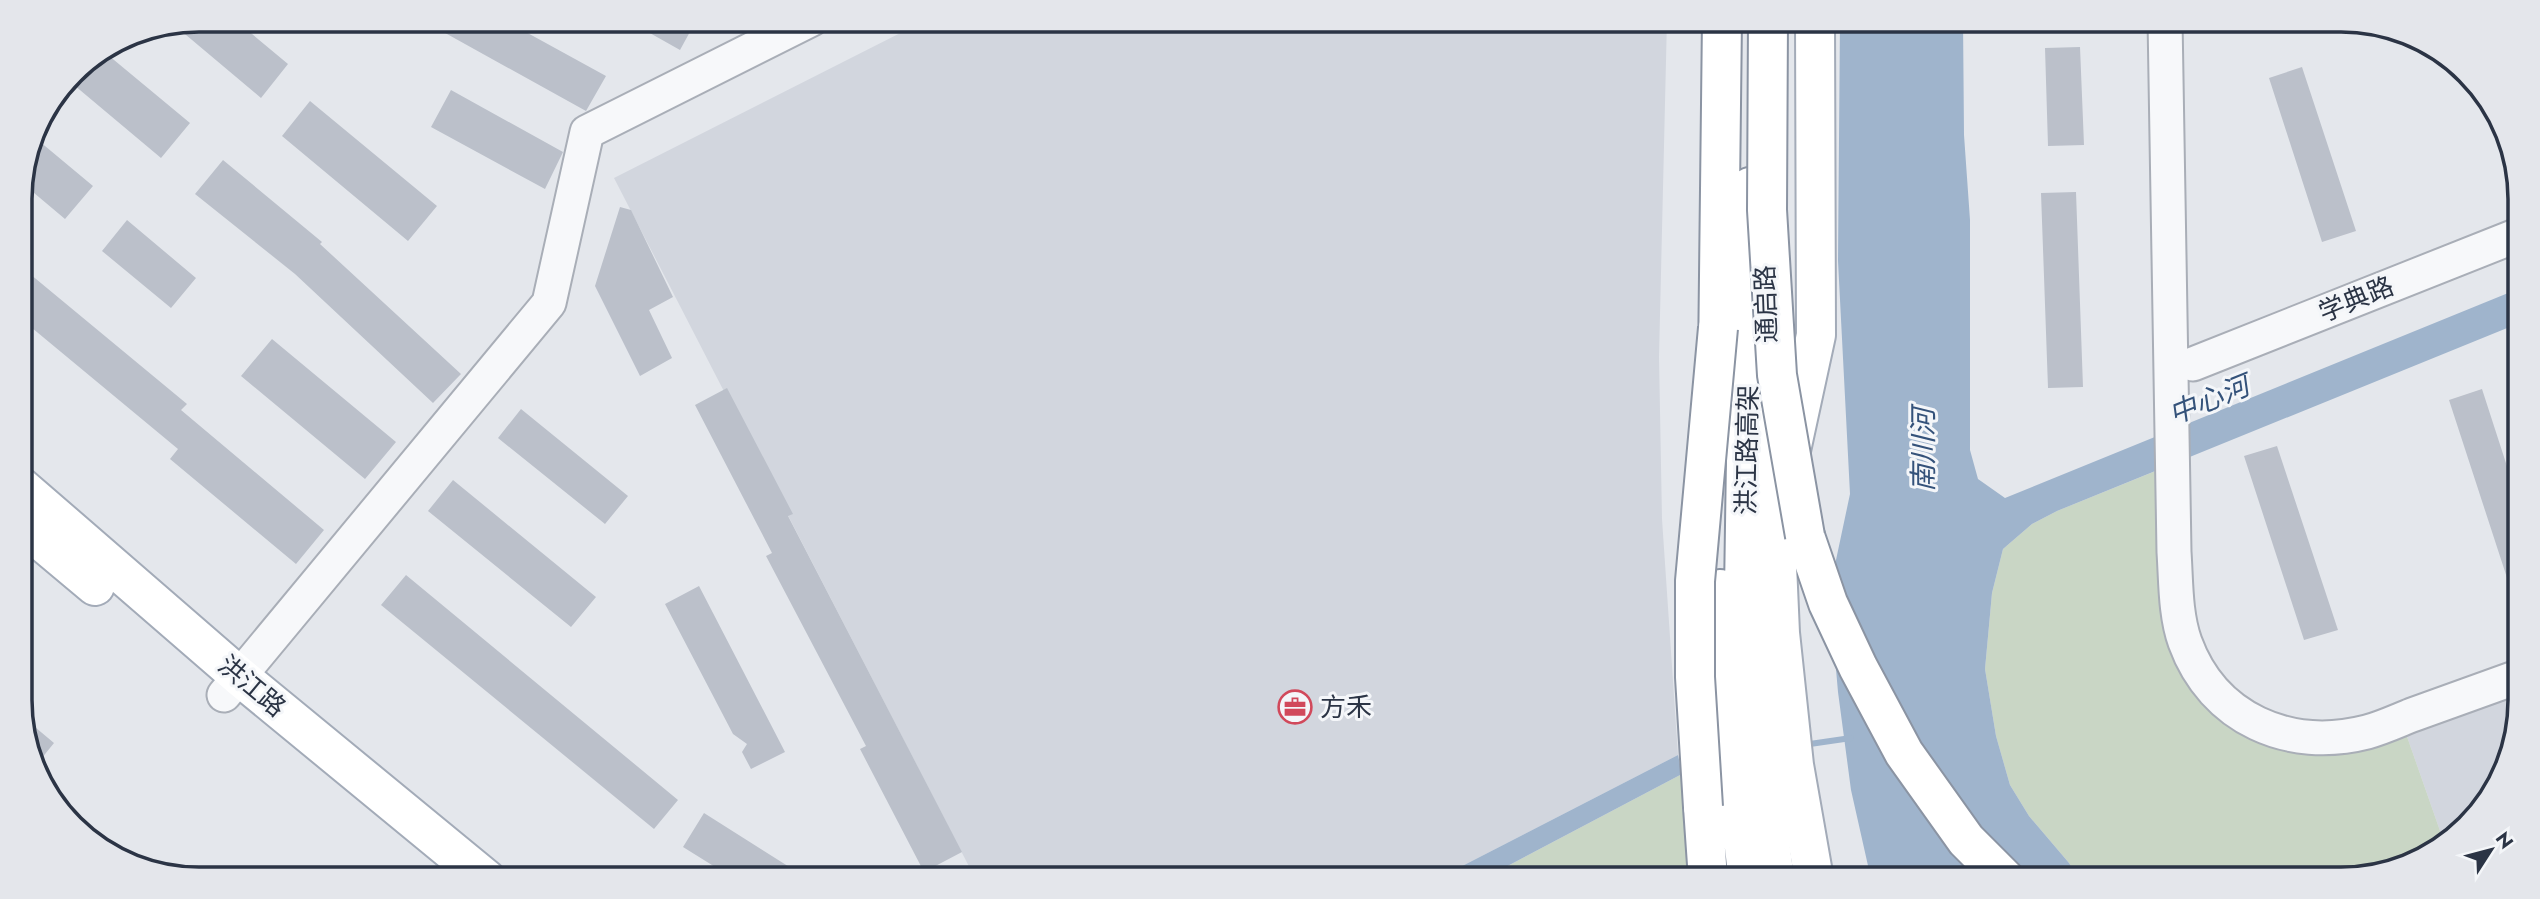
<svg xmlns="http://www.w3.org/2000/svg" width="2540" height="899" font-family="Jost,'Noto Sans SC',sans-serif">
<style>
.built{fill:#d2d6de}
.green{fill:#c9d6c5}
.water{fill:#9fb4cc}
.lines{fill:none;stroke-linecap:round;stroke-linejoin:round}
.stream{stroke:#9fb4cc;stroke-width:6}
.building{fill:#bbc0ca}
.minor-casing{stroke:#a9aeb7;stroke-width:37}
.major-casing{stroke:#a3abb8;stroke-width:42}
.highway-casing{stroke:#8b94a3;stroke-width:42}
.minor{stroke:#f7f8fa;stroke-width:33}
.major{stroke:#fff;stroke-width:38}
.highway{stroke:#fff;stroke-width:38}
.highway-bridge-casing{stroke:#8b94a3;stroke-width:42;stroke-linecap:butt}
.highway-bridge{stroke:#fff;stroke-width:38}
.labels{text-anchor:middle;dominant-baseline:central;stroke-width:6;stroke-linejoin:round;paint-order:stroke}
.street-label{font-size:26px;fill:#2b3445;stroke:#f4f6f9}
.poi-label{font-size:26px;fill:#2b3445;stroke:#f4f6f9;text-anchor:start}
.water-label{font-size:28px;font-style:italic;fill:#34527a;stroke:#f4f6f9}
.rim{fill:none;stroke:#2b3445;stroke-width:3.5}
</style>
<rect width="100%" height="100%" fill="#e4e7ec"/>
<path class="built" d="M928,19H1667L1659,357L1662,519L1678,755L1435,880H976L614,178Z
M2512,689L2511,758L2450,843L2445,845L2404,728Z"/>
<path class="green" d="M2158,470L2184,656L2274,739L2404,728L2445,845L2353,879H2079L2069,863L2029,816L2010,785L1996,736L1985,669L1992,593L2003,549L2032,524L2057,511Z
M1682,774L1689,879L1481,880Z"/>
<path class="water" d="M1840,19H1963L1964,135L1970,220V450L1978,479L2005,498L2518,289L2517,324L2057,511L2032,524L2003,549L1992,593L1985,669L1996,736L2010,785L2029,816L2069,863L2079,879H1871L1851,790L1838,692L1831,612L1836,560L1850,494L1838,261Z
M1678,755L1682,774L1481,880H1435Z"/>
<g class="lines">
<path class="stream" d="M1803,745L1851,738"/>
</g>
<path class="building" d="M199,19H234L288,64L261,98L173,24Z
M420,19H502L606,76L586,111Z
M625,19H697L680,50Z
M2080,47L2084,145L2048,146L2045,48Z
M102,50L190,123L161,158L68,80L80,64Z
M2302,67L2356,231L2322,242L2269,78Z
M451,90L563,152L545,189L431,127Z
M310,101L437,206L408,241L282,136Z
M33,136L93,186L65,219L21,182Z
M223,160L322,242L320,244L461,374L433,403L295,274L195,194Z
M2076,192L2083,387L2048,388L2041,193Z
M620,207L631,210L673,297L649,310L672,358L640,376L595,286Z
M127,220L196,278L171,308L102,251Z
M30,274L187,404L181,410L324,530L296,564L170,459L178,449L20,318V286Z
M272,339L396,442L365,479L241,376Z
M727,388L793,514L788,516L962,852L924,872L860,749L866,746L766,556L772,553L695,405Z
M2482,389L2515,491L2514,589L2511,590L2449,400Z
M521,409L628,496L605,524L498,438Z
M2277,446L2338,630L2304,640L2244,456Z
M453,480L596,597L571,627L428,511Z
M406,575L678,800L654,829L381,605Z
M699,586L785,752L751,769L742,752L747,744L733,734L665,604Z
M23,717L54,743L37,764L23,735Z
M704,813L810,880H736L683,847Z"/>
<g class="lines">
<defs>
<path id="minor" d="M2165,19L2174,552C2176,581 2175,614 2185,642C2213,719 2289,752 2367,732C2382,728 2397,721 2412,715C2445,703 2479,691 2512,679
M2193,364L2518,235
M224,695L549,303L587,132L812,19"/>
<path id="major" d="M1770,405L1780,633L1794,765L1814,879
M1790,455L1816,335L1815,19
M21,487L239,676L487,880
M21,524L95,586"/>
<path id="highway" d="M1750,187L1744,593L1764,798L1775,879
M1718,361L1722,19
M1805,536L1828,603L1858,667L1904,753L1966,840L2005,879
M1720,589L1722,666L1746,864
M1703,807L1708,879"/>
</defs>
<use href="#minor" class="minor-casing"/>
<use href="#major" class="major-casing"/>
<use href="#highway" class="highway-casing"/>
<use href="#minor" class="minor"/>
<use href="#major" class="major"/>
<use href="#highway" class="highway"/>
<defs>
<path id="highway-bridge" d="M1768,19L1767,210L1777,375L1805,536
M1703,807L1695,677V581L1718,328"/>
</defs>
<use href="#highway-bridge" class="highway-bridge-casing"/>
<use href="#highway-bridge" class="highway-bridge"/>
</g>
<defs>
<symbol id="office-ring" viewBox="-11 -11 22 22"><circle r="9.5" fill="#f4f6f9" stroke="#d1495b" stroke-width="1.5"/><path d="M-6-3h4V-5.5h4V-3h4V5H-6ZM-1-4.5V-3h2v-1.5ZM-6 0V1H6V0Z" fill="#d1495b"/></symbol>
</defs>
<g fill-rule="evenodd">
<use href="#office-ring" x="1276" y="688" width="38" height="38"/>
</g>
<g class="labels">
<g class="street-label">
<text transform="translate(2356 299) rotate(-22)">学典路</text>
<text transform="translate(1766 304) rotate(-92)">通启路</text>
<text transform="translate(1747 450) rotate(-89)">洪江路高架</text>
<text transform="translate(252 686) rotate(40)">洪江路</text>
</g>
<g class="poi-label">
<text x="1320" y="707">方禾</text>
</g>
<g class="water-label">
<text transform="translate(2209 400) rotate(-22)">中心河</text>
<text transform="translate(1923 450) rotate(-90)">南川河</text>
</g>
</g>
<path d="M0 0H2540V899H0ZM199 32H2341A167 167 0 0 1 2508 199V700A167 167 0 0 1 2341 867H199A167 167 0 0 1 32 700V199A167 167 0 0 1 199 32Z" fill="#e4e6eb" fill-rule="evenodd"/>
<path class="rim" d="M199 32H2341A167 167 0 0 1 2508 199V700A167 167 0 0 1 2341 867H199A167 167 0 0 1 32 700V199A167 167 0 0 1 199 32Z"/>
<g transform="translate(2491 850) rotate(54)" stroke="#f4f6f9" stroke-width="5" paint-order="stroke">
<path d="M0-5L12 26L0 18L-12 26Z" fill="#2b3445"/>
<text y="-10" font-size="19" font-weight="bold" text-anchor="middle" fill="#2b3445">N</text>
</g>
</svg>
